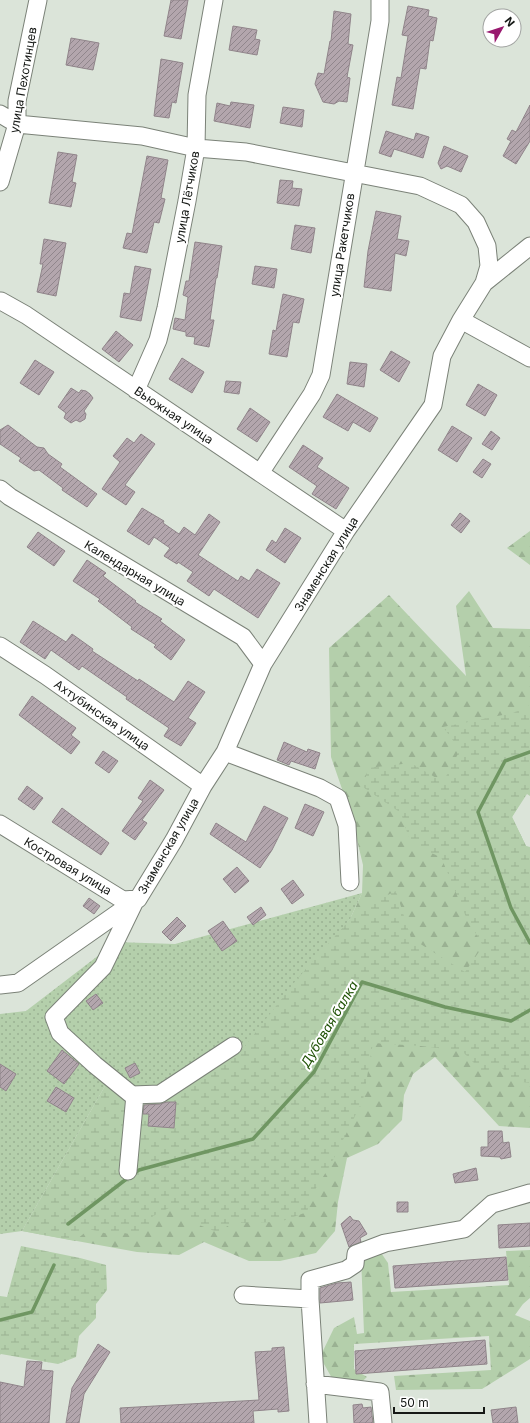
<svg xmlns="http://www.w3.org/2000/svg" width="530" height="1423" font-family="Inter,sans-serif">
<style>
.forest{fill:url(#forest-firs)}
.wetland{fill:url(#wetland-marsh)}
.garden{fill:url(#garden-dots)}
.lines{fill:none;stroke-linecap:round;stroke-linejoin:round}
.stream{stroke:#6f9662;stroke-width:3.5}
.building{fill:url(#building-hatch);stroke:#90848a}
.minor-casing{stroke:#7b8278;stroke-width:19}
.minor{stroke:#fff;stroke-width:17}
.labels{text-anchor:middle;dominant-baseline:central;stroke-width:4;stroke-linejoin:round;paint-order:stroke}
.street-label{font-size:12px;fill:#151815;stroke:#fff}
.water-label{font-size:13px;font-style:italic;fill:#1e5104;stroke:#fff}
</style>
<defs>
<pattern id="forest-firs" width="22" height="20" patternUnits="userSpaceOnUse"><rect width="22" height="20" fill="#b4cfab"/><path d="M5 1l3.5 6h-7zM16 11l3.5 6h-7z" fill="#9ab192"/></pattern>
<pattern id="wetland-marsh" width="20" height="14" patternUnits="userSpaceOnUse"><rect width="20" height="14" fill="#b4cfab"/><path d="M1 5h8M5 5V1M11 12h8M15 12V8" fill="none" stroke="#9ab192"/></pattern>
<pattern id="garden-dots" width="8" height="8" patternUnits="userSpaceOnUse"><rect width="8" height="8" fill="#b4cfab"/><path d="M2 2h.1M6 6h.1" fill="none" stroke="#9ab192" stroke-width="1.8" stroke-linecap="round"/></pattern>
<pattern id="building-hatch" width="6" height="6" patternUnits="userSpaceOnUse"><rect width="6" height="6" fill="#b3a6ad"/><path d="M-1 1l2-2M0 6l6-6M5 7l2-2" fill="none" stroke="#90868c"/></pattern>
</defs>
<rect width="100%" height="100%" fill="#dbe4d9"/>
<path class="forest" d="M530,531V565L507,548Z
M469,591L493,628L530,629V796L527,794L512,817L526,846L530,847V1128L499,1126L435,1057L413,1074L404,1095L402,1120L378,1144L347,1158L338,1202L335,1231L316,1253L280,1261H249L204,1242L179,1255L137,1252L22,1231L350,919L362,893L363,865L351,815L331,757L329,648L389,595L466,676L456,606Z
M377,1247L388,1263L391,1292L509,1285L506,1251L530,1250V1298L523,1304L515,1315L530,1321V1359L482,1389L396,1390L394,1376L491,1370L489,1336L354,1344V1369L367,1377L355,1388L337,1387L320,1357L334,1328L354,1317L357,1334L364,1333L361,1256Z"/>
<path class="wetland" d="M530,705V787L512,817L526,846L530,848V1083L515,1081L502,1068L482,1071L462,1051L421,1046L373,1043L363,1100L331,1164L313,1193L307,1212L280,1222L233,1223L217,1232L194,1223L175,1205L153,1216L146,1233L108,1234L89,1229L75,1241L22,1231L105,1086L297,979L350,919L356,910L396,891L411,938L465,972L483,946L466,917L441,857L411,845L401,813L363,787L368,768L411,763L443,782L460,750L443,727L513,713Z
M21,1246L80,1258L106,1265L107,1290L96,1304V1318L79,1336L76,1357L58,1364L1,1354L0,1355V1296L7,1297Z"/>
<path class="garden" d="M362,893L350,919L297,979L242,1050L150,1105L105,1086L22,1231L0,1234V1014L26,1011L116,942L175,944Z"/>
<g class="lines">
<path class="stream" d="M530,752L505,761L478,812L511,908L530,943
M134,1174L139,1170L253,1139L314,1072L362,982L445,1007L511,1021L530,1010
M68,1224L129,1177
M0,1320L32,1312L54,1265"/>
</g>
<path class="building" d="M171,0H188L181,39L164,36Z
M408,6L429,10L428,16L437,18L433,41L430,40L426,69L420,68L413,109L392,105L397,77L401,78L408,36L402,35Z
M334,11L351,14L348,44L353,45L347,77L350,78L347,102L339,101L334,104L323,102L315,84L318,73L324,74L330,41H331Z
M233,26L257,30L255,39L260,40L257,55L229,50Z
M71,38L99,43L93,70L66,65Z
M161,59L183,63L176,103L172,102L169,118L154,116Z
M231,102L254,105L250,128L214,121L217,103L230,106Z
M530,105V141L516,164L503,156L511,141L507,139L512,130L516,132Z
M283,107L304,110L302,127L280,123Z
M386,131L414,140L416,133L429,137L423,158L394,149L391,157L379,153Z
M444,146L468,156L461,172L447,166L441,169L438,163Z
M58,152L77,155L72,182L76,183L71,207L49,203Z
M147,156L168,160L161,198L165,199L159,223L154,222L147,253L123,248L127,233L132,234Z
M280,180L293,181L292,188L302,189L299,206L277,203Z
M376,211L401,216L397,239L409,241L406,256L395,253L391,291L364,287L368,251Z
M295,225L315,228L311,253L291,249Z
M44,239L66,243L56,296L37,292L43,264H40Z
M195,242L222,246L217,278H216L210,320H214L209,347L194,344L195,337L186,336V332L173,329L175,318L185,320L188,297L183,295L186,281H189Z
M135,266L151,269L141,321L120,317L124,293L130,294Z
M255,266L277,269L274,288L252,284Z
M283,294L304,299L299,323L293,322L287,357L269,354L273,330L276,331Z
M116,331L133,345L119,362L102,349Z
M391,351L410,362L399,382L380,370Z
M182,358L204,372L192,393L169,379Z
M35,360L54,372L39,395L20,383Z
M350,362L367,364L364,387L347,384Z
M226,381L241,382L239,394L224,392Z
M478,384L497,395L485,416L466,405Z
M71,388L79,393L81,390L86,391L90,394L93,398L84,411L86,414L85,419L80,422L76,420L71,423L64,418L66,413L58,407Z
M337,394L378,418L370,432L353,422L348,431L323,417Z
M250,408L270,422L257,442L237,429Z
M8,425L37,447L44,448L48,454L62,464L60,467L97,494L87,507L62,490L63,488L39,470L34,471L19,461L21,458L0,444V430Z
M452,426L472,438L457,462L438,450Z
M491,431L500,438L492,450L482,444Z
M141,434L155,444L125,485L135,492L126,505L102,489L120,462L113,456L127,438L134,443Z
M303,445L323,458L317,467L349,488L336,509L312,494L317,486L289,467Z
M483,459L491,464L482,478L473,472Z
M142,508L164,521L163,523L179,534L184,527L195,535L209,514L220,522L198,555L238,581L241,576L249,581L257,569L280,583L258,618L214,589L209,596L187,581L193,572L178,562L177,564L164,556L170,548L154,537L149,545L127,531Z
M460,513L470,521L461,533L451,525Z
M285,528L301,538L285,563L266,550L272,540L276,543Z
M38,532L65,551L54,566L27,547Z
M87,560L106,573L103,576L136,601L135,602L162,619L160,621L185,640L171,660L154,647L156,645L131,629L132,627L98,601L100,599L73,581Z
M33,621L66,642L72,634L93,649L92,651L138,681L139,679L174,702L188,681L205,692L188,718L196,723L181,746L164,736L169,728L126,699L127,697L82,666L79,670L51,650L45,659L20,642Z
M32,696L76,728L71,735L80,742L71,754L19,715Z
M284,742L307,752L308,749L320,753L315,769L291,761L289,765L277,760Z
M103,751L118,761L109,773L95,763Z
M150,780L164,790L142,820L147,823L135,840L122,831L143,801L138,798Z
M27,786L43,798L34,810L18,799Z
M305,804L324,812L313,836L295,828Z
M264,806L288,818L272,850L260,868L210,834L216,823L246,842Z
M62,808L109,843L101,855L52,822Z
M237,867L249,881L235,893L223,879Z
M293,880L304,895L292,904L281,889Z
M89,898L100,906L94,914L83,906Z
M261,907L266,915L253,925L247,917Z
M177,917L186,926L171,941L162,932Z
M223,921L237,941L222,951L208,931Z
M96,994L103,1003L93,1010L86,1001Z
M62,1050L79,1064L64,1084L47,1071Z
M135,1063L140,1073L130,1078L125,1068Z
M0,1064L16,1074L6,1091L0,1087Z
M56,1087L74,1098L66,1112L47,1101Z
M167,1102H176L174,1128L148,1126L149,1114H143L144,1105L160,1104Z
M488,1131H502L503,1143L509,1142L511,1157L501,1159L500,1157L481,1156V1147H488Z
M476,1168L478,1180L455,1183L453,1174Z
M397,1202H408V1212H397Z
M350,1216L353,1220L359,1221L367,1234L360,1238L361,1242L349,1247L341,1224Z
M530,1223V1246L499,1248L498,1225Z
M506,1257L508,1280L395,1288L393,1266Z
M351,1282L353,1300L320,1303V1288L337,1283Z
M485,1340L487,1364L356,1374L355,1351Z
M98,1344L110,1352L84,1394L79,1423H66L72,1388Z
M284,1347L289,1411L278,1412V1409L253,1411L254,1423H121L120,1408L259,1400L255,1352L272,1351V1348Z
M27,1361L42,1362L41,1370L53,1371L49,1423H0V1382L24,1387Z
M362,1404L363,1408L371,1407L373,1423H354L353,1405Z
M516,1407L518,1423H493L491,1410Z"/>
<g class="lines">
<defs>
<path id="minor" d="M0,114L17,124L142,136L196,148L246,152L420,186L461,205L476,222L487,246L489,266L484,283
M0,182L17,124V101L38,0
M1,301L26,315L346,531
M461,320L530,358
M136,390L158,340L166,308L187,201L196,148L197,95L214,0
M260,473L312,394L321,375L380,21V0
M0,489L10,497L243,637L263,664
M0,646L45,675L203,786
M225,752L320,788L338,798L347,825L350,882
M0,824L123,900L138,899
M134,903L103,967L54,1017L60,1033L95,1065L132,1095L160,1094L233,1046
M0,985L18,983L138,899L174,840L203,786L225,752L263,664L346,531L433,405L442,356L461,320L484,283L530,246
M128,1171L135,1095
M243,1295L310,1299
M315,1384L380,1392L383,1423
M318,1423L310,1299V1280L346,1270L355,1264L356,1254L385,1243L464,1229L492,1204L530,1193"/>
</defs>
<use href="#minor" class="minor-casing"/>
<use href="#minor" class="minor"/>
</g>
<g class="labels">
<g class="street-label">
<text transform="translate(23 80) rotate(-80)">улица Пехотинцев</text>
<text transform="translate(187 197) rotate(-80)">улица Лётчиков</text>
<text transform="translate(342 245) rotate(-81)">улица Ракетчиков</text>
<text transform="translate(174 415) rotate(34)">Вьюжная улица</text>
<text transform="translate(326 564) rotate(-58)">Знаменская улица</text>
<text transform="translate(135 573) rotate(31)">Календарная улица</text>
<text transform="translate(102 715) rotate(35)">Ахтубинская улица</text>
<text transform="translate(168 846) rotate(-60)">Знаменская улица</text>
<text transform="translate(68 866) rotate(31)">Костровая улица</text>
</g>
<g class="water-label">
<text transform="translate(329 1024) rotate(-59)">Дубовая балка</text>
</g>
</g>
<g transform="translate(502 28) rotate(51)"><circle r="19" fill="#ffffff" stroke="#a1a3a1"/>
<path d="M0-3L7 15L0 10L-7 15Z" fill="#99196f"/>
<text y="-6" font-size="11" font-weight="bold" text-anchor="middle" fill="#151815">N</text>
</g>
<path d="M394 1407v6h90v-6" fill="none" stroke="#151815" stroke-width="2"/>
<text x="400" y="1407" font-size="12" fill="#151815" stroke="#ffffff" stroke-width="3" paint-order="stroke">50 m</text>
</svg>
